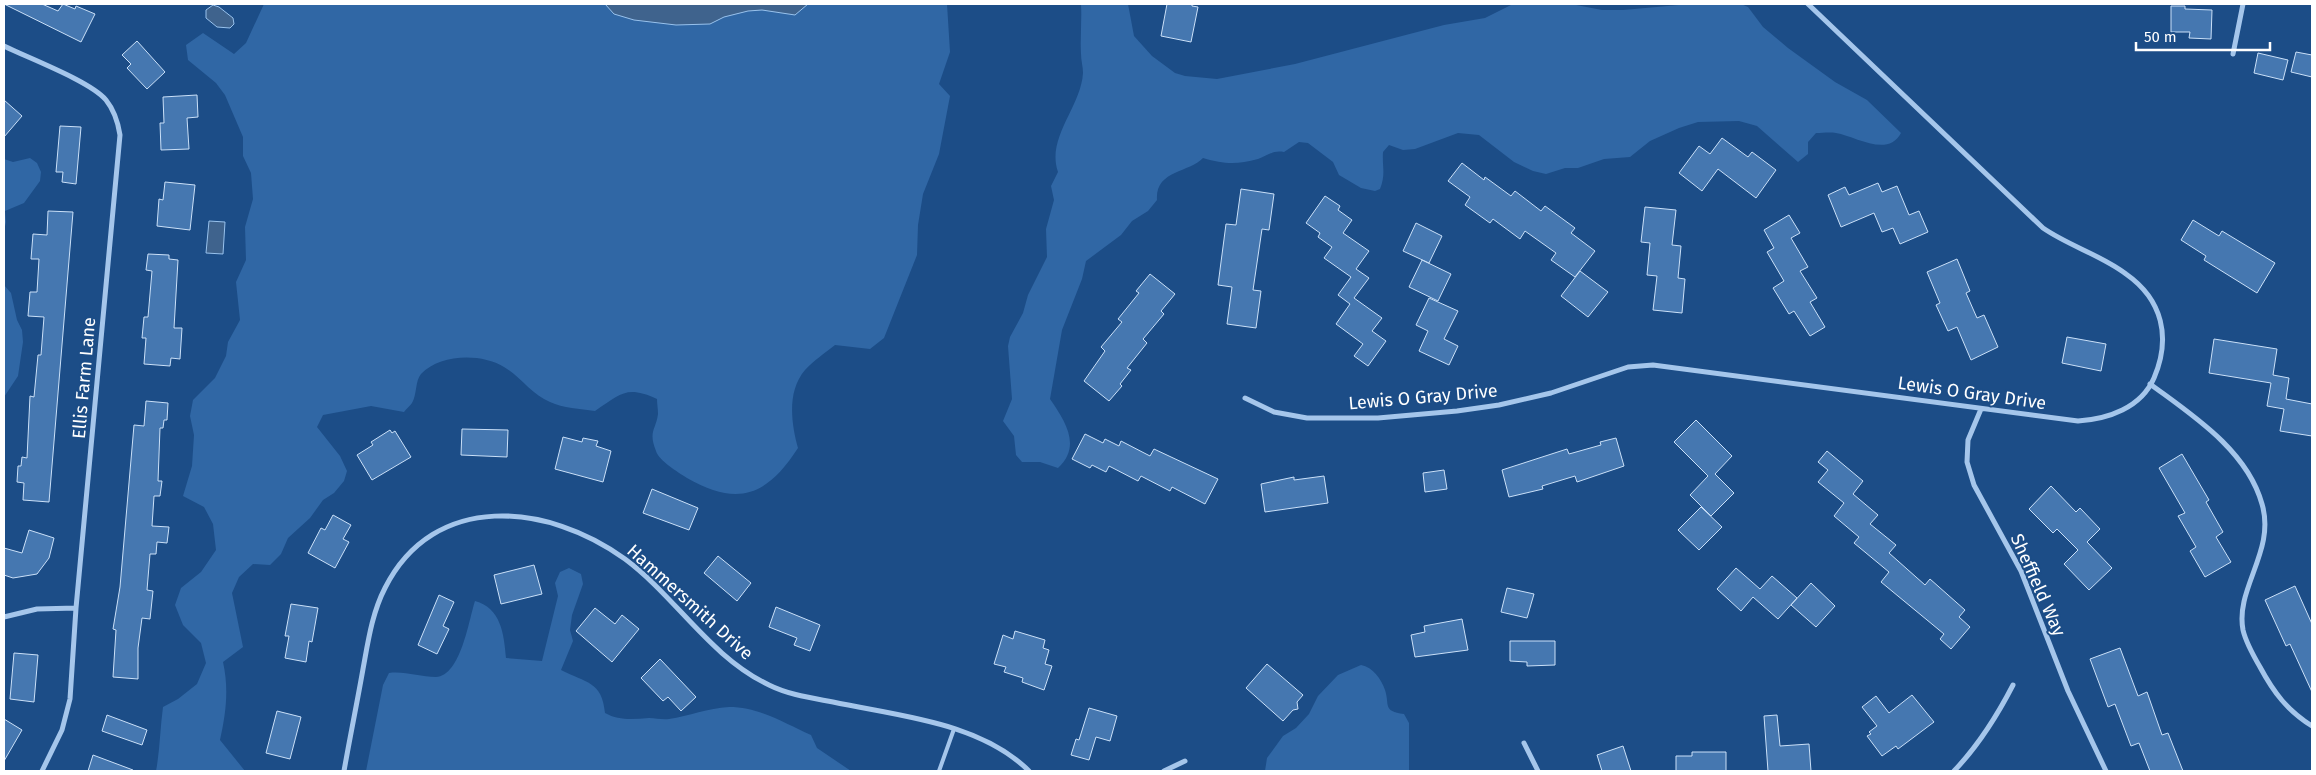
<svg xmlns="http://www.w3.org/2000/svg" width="2316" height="775" font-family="'Fira Sans',sans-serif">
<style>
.green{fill:#3067a5}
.water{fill:#3f638d;stroke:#98c2ed}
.building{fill:#4577b0;stroke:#cae0f8}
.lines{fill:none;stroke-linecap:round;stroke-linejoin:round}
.service{stroke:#a5c6eb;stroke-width:4}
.minor{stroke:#a5c6eb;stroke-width:5}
.labels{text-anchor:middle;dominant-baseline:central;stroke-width:4;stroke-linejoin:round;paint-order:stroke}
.street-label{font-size:18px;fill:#fff;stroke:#1c4d87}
</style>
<rect width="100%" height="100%" fill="#1c4d87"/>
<path class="green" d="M264,4H947L950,52L939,84L950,96L939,154L923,194L918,225L917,255L884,338L870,349L835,345C825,353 813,361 805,370C787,391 791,423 798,448C767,496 738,507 687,478C678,472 659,461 656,451C648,431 656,430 658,414C658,409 657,404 657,399C626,385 621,394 595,411C580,409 563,408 550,402C532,395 521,377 504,367C481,353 440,354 421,374C415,381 417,395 412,403C410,406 406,409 404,412L371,406L323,415L317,427L340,456L347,471L344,481L334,493L323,500L310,518L288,538L281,554L270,565L253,564L239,577L232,593L243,647L223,662C229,689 226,713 220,740L245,771H156C160,750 160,729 163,707L178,699L197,684L206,663L201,643L183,625L175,605L181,588L201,572L216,550L213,524L204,507L183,496L192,466L194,435L190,416L193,400L215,378L226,356L228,342L240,320L236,282L246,260L245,227L253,199L251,173L243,156V137L225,95L216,83L188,60L186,45L203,33L234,54L246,43Z
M1081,4H1128L1134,36L1152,56L1175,73L1185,76L1217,79L1295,64L1444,25L1485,18L1513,4H1571L1602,10H1623L1690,4H1741L1748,7L1763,27L1788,48L1835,82L1867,100L1901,133C1888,158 1855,136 1836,133C1830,132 1822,133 1816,133L1808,142V154L1798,162L1757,126L1739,121L1698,122L1679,128L1650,141L1630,157L1604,159L1578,168H1565L1546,174L1533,171L1514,162L1479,135L1458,133L1415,149L1403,150L1389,145L1383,152C1382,167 1386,174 1380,189L1375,191L1361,188L1339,175L1333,162L1308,143L1299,142L1284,152C1273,150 1269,155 1258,159C1236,165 1224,164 1203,158C1189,173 1155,170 1157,200L1148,211L1132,221L1121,235L1086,261L1082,279L1062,330L1050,399C1065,421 1082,446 1058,468L1040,462H1022L1016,455L1014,436L1003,421L1012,399L1008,346L1010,337L1023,313L1028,295L1047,257L1046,229L1054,200L1051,186L1058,172C1046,138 1081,107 1083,73C1083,67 1081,60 1081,54C1080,37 1082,21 1081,4Z
M30,158L37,163L41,172L40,181L24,203L5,211L6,222L4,231V159L13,162Z
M4,285L11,293L17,320L22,330L23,342L18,376L4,397Z
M569,568L581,574L583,584L572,615L570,630L573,641L561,670C586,683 602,681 605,713C619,721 634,719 649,718C656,718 662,720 669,719C689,716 708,708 729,707C759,707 784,723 811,735L817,748L851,771H366L383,685L389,673C405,671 420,677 436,677C461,676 469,619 475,601C501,608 504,634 506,658L542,661L558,596L555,583L560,572Z
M1361,665C1373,667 1381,679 1385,690C1390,705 1382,711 1404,714L1409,723V771H1265L1267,758L1283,736L1296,728L1309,714L1318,696L1338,675Z"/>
<path class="water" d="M605,4H808L795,15L762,10L748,11L724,17L710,24L676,25L634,20L614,14Z
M213,5L219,7L233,18L234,24L230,28L217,27L206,18V10Z
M209,221L225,222L223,254L206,253Z"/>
<path class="building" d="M4,4H42L58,11L63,4L75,9L76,6L95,14L81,42Z
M1167,4H1192V6L1198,7L1191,42L1161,36Z
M2171,6H2185V9L2212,10L2211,39L2189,38L2190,32H2171Z
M137,41L165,72L147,89L127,68L131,64L122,55Z
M2296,52L2312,55V77L2291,72Z
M2258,53L2288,60L2283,80L2254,73Z
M197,95L198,117L187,118L189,149L161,150L160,123H164L163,97Z
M4,100L22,116L4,137Z
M60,126L81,127L76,184L62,182L63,172H56Z
M1722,138L1748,157L1752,152L1776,170L1756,198L1718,169L1702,191L1679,173L1699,146L1710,154Z
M1462,163L1484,180L1485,177L1511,196L1515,191L1541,211L1545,206L1575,228L1571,233L1595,251L1575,277L1551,260L1556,253L1525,231L1520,239L1493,219L1490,223L1465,205L1470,197L1448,181Z
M165,182L195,185L190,230L157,226L159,199L163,200Z
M1878,183L1882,192L1897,186L1909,215L1919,211L1928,232L1900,244L1893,228L1882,232L1874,213L1841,227L1828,195L1845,187L1849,195Z
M1241,189L1274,194L1269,230L1262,229L1253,290L1261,291L1256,328L1227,324L1232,287L1218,285L1226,224L1236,225Z
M1325,196L1340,206L1338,210L1352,220L1343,233L1369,251L1356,269L1369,278L1354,298L1382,318L1372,331L1386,341L1368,366L1354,356L1363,344L1336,324L1350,304L1338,295L1351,277L1324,258L1332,247L1318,237L1320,233L1306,223Z
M1645,207L1676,210L1672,245L1681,246L1678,278L1685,279L1682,313L1653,310L1657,276L1647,275L1650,243L1641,242Z
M48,211L73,212L49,502L23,500L24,483L17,482L18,466H21L22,457L27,458L30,396L34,397L38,355H41L44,317L28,316L30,292H37L39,259H31L33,234L47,235Z
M1789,215L1800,233L1791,238L1808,267L1800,271L1817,298L1810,302L1825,327L1810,336L1794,311L1789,314L1773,288L1784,281L1767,252L1774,248L1764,230Z
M2193,220L2219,236L2222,231L2275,263L2257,293L2204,260L2206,256L2181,240Z
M1416,223L1442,236L1429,263L1403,251Z
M148,254L169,255V259L178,260L174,328H182L180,359L171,358L170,366L144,364L146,338H142L144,317H148L152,271L146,270Z
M1957,259L1970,291L1966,293L1977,318L1984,315L1998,347L1971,360L1957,327L1948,331L1936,305L1940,303L1927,272Z
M1422,260L1451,274L1438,301L1409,287Z
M1580,271L1608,292L1588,317L1561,296Z
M1150,274L1175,294L1161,311L1164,314L1143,339L1147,343L1127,368L1131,370L1120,384L1122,386L1109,401L1084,381L1105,351L1101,347L1122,322L1118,319L1139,293L1136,291Z
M1429,298L1458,311L1444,339L1458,346L1449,365L1419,351L1428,331L1416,325Z
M2067,337L2106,344L2101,371L2062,363Z
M2214,339L2277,349L2273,375L2289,378L2286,399L2312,404V436L2280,431L2284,409L2267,406L2271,383L2209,373Z
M146,401L168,403L167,420H164L163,428H160L158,481H162L160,496H154L152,526L169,527L167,543L157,542L156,554H150L147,590L153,591L150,619L142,618L138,648V679L113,677L116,630L113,629L120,587L134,425L144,426Z
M1696,420L1732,456L1715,474L1734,493L1711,516L1690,495L1708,476L1674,442Z
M462,429L508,430L507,457L461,455Z
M390,430L392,433L395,431L411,457L372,480L357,455L373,445L371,442Z
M1085,434L1103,443L1105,439L1119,446L1121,441L1150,456L1154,449L1218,479L1205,504L1172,487L1170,491L1141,476L1138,481L1109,466L1106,472L1092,465L1090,468L1072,459Z
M563,437L582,442L583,438L598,441L596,446L611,451L603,482L555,469Z
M1616,438L1624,466L1577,482L1575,476L1542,486L1543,489L1509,497L1502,470L1567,449L1569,454L1601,445L1600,442Z
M1827,451L1863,481L1853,494L1878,515L1870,524L1896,545L1889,553L1925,585L1930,579L1965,610L1959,617L1970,627L1951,649L1940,639L1944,634L1881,582L1889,572L1854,543L1859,537L1834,516L1844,503L1818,482L1828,470L1818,462Z
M2182,454L2209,500L2206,502L2223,532L2216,537L2231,562L2205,577L2190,551L2196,547L2178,516L2185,513L2159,468Z
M1444,470L1447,489L1425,492L1423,473Z
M1324,476L1328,503L1265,512L1261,484L1294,477V480Z
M2051,486L2076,512L2080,508L2100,529L2087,542L2112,568L2089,590L2064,564L2078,550L2057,529L2053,533L2029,509Z
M652,489L698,508L689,530L643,513Z
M1701,507L1722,527L1699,550L1678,530Z
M333,515L351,525L343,539L349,542L335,568L308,553L321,528L325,530Z
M29,530L54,538L49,558L37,574L13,578L4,575V548L22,553Z
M718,556L751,583L737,601L704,573Z
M534,565L542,594L501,604L494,575Z
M1736,568L1760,589L1772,576L1797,598L1778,619L1753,597L1741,611L1717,589Z
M1811,583L1835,606L1816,627L1791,605Z
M2295,586L2312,624V692L2290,644L2286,646L2265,600Z
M1507,588L1534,594L1527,618L1501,612Z
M439,595L454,602L443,626L449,629L437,654L418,645Z
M291,604L318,608L312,642L309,641L306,662L285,658L289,636H285Z
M776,607L820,625L810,651L794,645L797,638L769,627Z
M595,608L615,624L622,615L639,629L612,662L576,631Z
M1462,619L1468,650L1415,657L1411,635L1425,632L1424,626Z
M1015,631L1045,640L1043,648L1049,650L1045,664L1052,666L1044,690L1022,682L1023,678L1004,672L1006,667L994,664L1003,635L1013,639Z
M1510,641H1555V665L1527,666V662L1510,661Z
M2120,648L2138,696L2147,692L2162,735L2168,733L2183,771H2150L2139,743L2131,746L2115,704L2108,707L2090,659Z
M14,653L38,655L34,702L10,699Z
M660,659L696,697L681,711L668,697L663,701L641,678Z
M1267,664L1303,695L1297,702L1298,709L1293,710L1283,721L1246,688Z
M1912,695L1934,722L1898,749L1896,746L1882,756L1867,736L1871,734L1869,732L1877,726L1862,707L1876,696L1889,713Z
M1089,708L1117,716L1110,741L1096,737L1089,760L1071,755L1076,739L1079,740Z
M277,711L301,717L290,759L266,753Z
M107,715L147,730L142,745L102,731Z
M1777,715L1780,746L1809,744L1811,771H1768L1764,716Z
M4,719L22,730L4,761Z
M1623,746L1631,771H1602L1597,755Z
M1692,752H1726V771H1676V756H1692Z
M93,755L133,770V771H88Z"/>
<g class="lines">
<path class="service" d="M939,771L954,729"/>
<path class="minor" d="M4,46C28,58 90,81 106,100C114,110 118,122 120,135L76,608L70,699L62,730L42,771
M2233,54L2243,4
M2150,384C2192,415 2247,450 2262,504C2276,551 2235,588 2243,630C2246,643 2253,655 2260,667C2274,693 2287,710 2312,726
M1245,398L1274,412L1307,418H1378L1457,411L1499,405L1551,393L1628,367L1653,365L2078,421C2108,419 2141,408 2154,378C2171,338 2163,300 2126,274C2101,255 2069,246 2043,228L1808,4
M1981,409L1968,440L1967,462L1974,485L2021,571L2068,691L2106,771
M4,617L37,609L76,608
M1524,743L1538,771
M344,771C350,737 357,703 363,669C368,642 372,613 385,588C434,491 548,503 625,559C676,597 710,657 769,685C789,695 812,698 833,702C898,716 980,722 1029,771
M1164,771L1185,761
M1954,771C1978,746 1997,716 2013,685"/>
</g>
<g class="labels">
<g class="street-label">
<text transform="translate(84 378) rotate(-85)">Ellis Farm Lane</text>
<text transform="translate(1972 393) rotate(8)">Lewis O Gray Drive</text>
<text transform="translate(1423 397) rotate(-5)">Lewis O Gray Drive</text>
<text transform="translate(2038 585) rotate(66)">Sheffield Way</text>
<text transform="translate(690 602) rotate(42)">Hammersmith Drive</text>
</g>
</g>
<rect width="2316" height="775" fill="none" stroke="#ffffff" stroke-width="10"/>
<path d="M2136 42v8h134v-8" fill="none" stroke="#ffffff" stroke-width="2.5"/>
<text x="2144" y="42" font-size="15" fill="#ffffff" stroke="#1c4d87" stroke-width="4" paint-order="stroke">50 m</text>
</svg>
